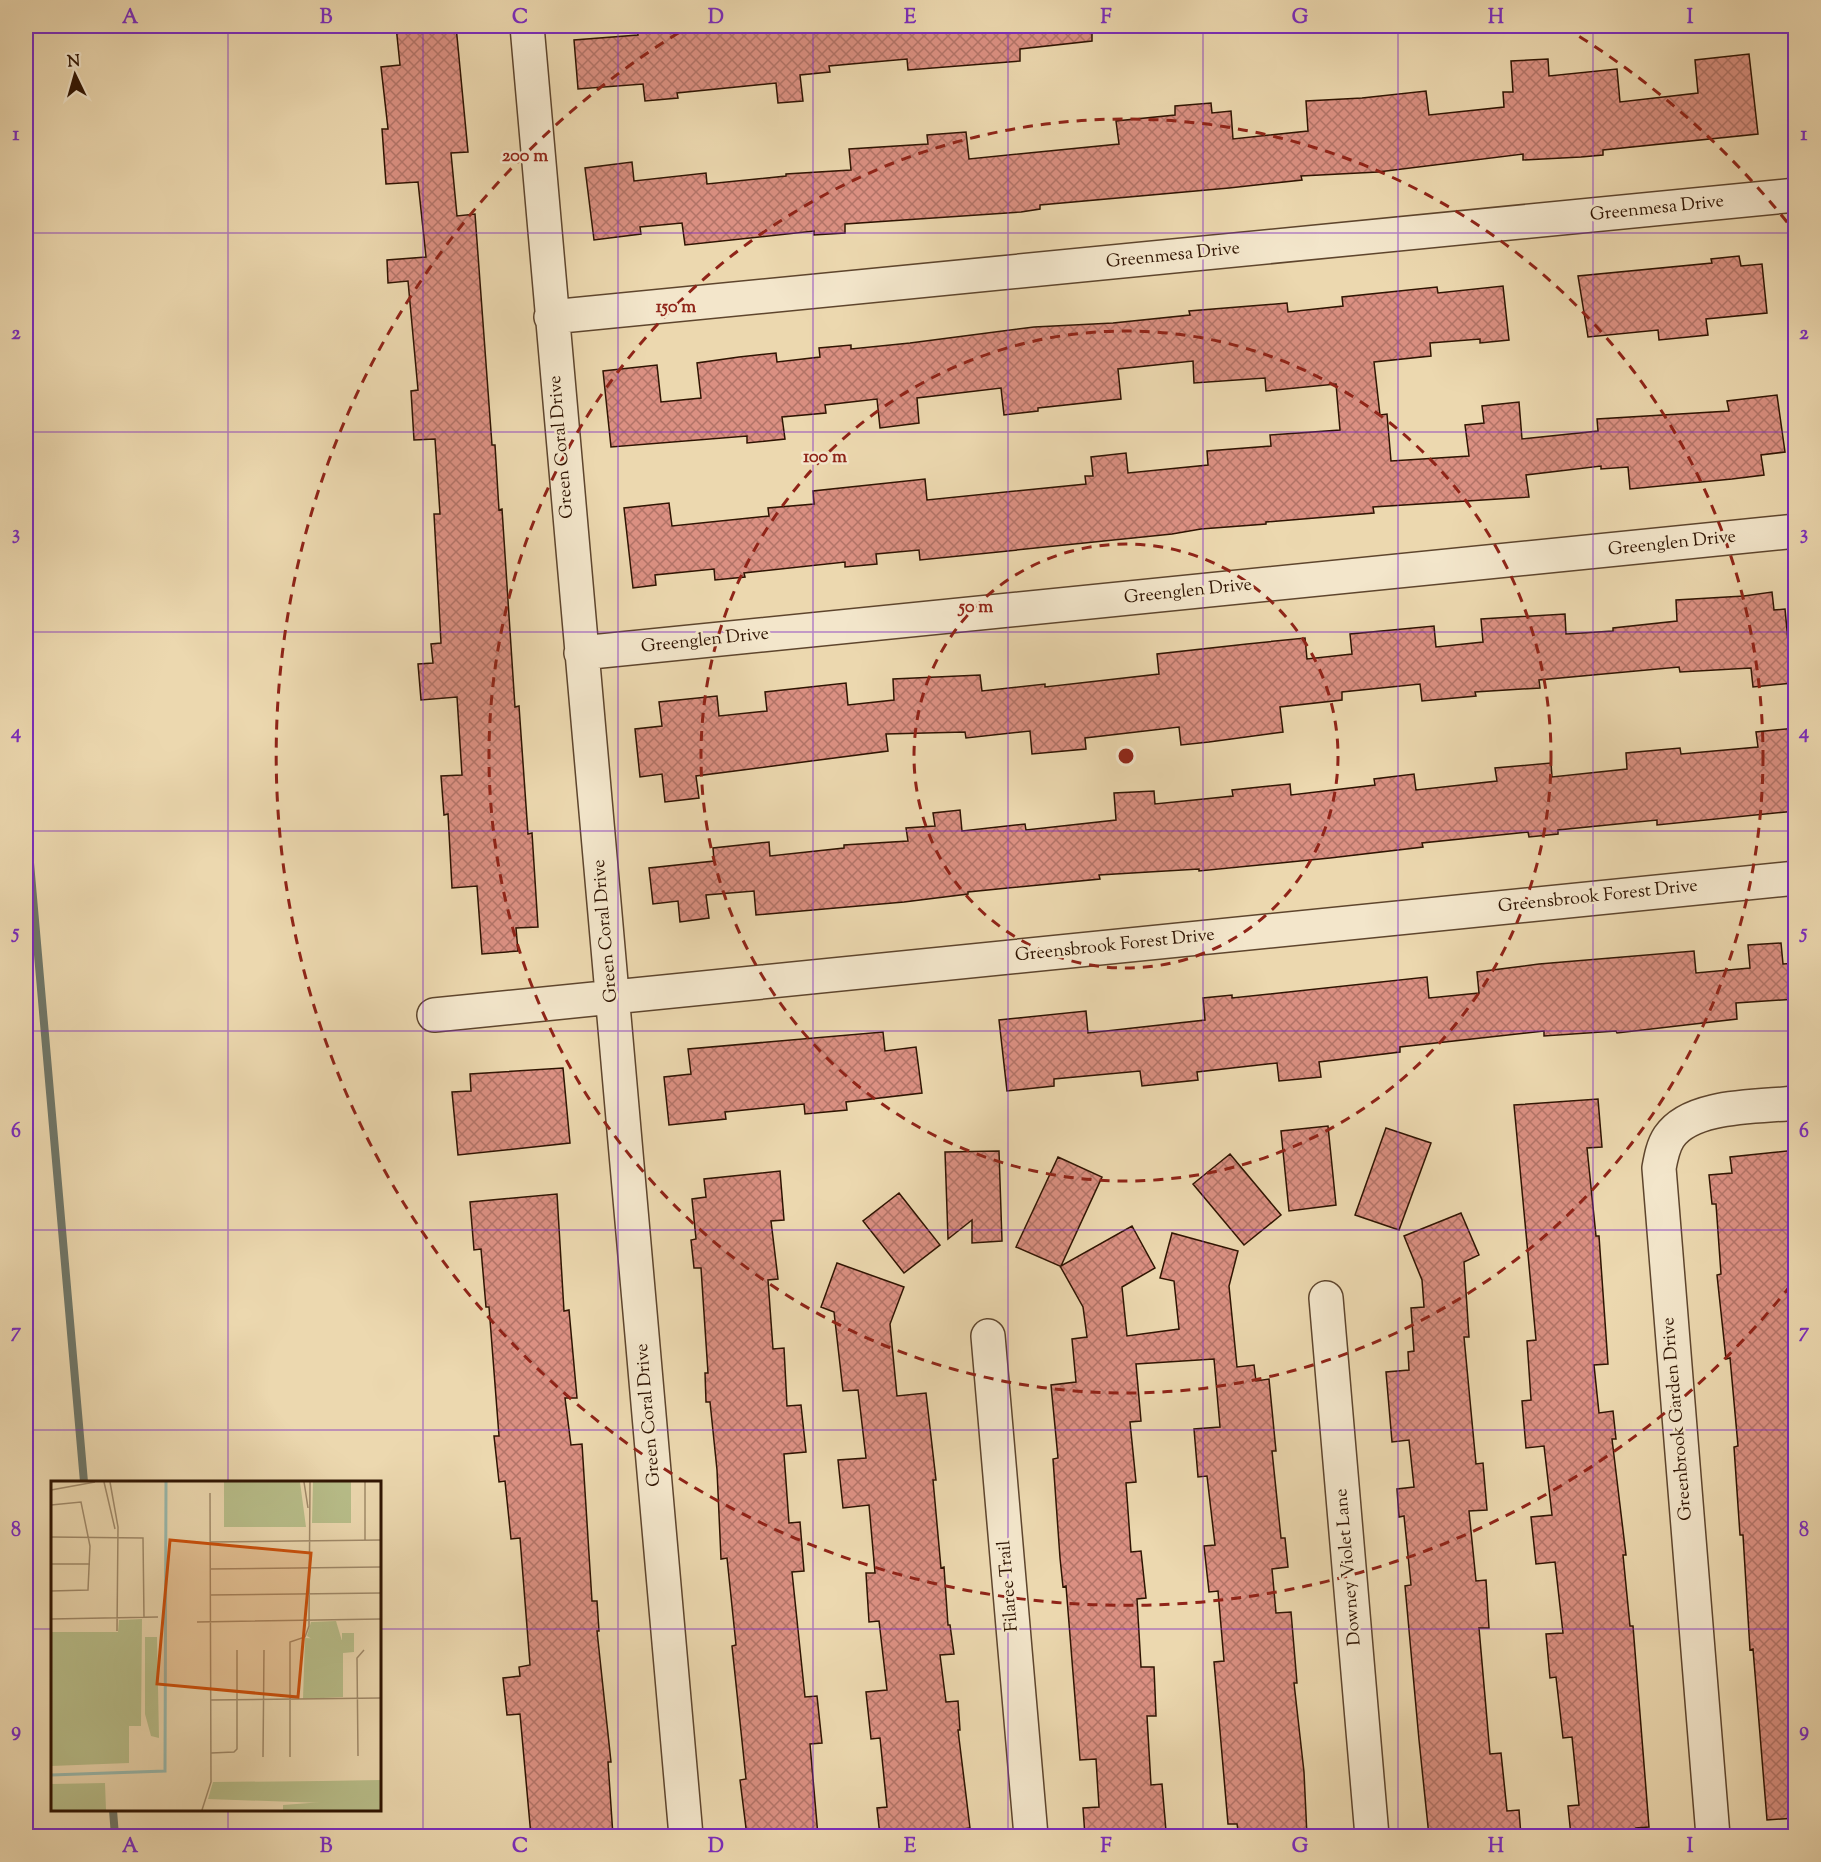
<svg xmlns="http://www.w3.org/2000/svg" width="1821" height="1862" font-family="'Sorts Mill Goudy',serif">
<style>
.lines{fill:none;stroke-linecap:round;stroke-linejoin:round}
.stream{stroke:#6f7769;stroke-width:8}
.building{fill:url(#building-cross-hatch);stroke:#2f1402;stroke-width:1.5}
.minor-casing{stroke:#5e452d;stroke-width:36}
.minor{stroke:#f3e6cb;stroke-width:33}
.grid{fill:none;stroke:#7b2cbf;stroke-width:1.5;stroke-opacity:0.55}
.ring{fill:none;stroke:#8f2418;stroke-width:3;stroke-dasharray:10 8}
.labels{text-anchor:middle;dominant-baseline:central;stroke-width:5;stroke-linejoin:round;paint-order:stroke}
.street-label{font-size:18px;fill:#2f1402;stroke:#f3e6cb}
.inset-river{fill:none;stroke:#99b9ad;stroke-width:3}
.inset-road{fill:none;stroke:#a08a6a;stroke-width:1.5}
.view{fill:#cc4f0a;fill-opacity:0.15;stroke:#cc4f0a;stroke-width:3}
.inset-edge{fill:none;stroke:#2f1402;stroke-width:3}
.centre{fill:#8f2418;stroke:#f3e6cb;stroke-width:3}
.ring-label{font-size:18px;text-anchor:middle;font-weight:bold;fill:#8f2418;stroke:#f3e6cb;stroke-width:5;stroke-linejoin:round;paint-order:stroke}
.neatline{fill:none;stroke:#7b2cbf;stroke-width:2}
.grid-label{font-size:20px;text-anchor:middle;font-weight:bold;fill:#7b2cbf}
</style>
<defs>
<pattern id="building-cross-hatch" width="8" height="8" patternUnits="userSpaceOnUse" patternTransform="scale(1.5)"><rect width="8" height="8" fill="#db9082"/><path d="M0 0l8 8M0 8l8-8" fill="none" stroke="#b27468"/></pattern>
</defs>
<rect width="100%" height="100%" fill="#ecd8af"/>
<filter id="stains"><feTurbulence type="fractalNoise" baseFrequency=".00333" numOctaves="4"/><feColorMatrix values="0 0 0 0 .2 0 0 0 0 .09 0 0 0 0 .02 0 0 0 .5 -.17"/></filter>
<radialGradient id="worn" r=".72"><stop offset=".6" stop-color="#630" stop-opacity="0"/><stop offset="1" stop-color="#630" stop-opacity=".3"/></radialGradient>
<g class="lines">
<path class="stream" d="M26,817L84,1482
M113,1810L115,1836"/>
</g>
<path class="building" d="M396,26H456L468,152L451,153L457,216L475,214L492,445H495L499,510L502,509L515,707L519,706L528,834L532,833L538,927L516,928L518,951L482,954L477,886L452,888L448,814L444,815L441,776L462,775L457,697L421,700L418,664L433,663L431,644L441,643L434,514H440L435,439L414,440L411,391L418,390L408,281L388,283L387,260L426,257L418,182L386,184L382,129H388L381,67L400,65Z
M673,26H1092V41L1020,49V61L908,70L907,59L829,66L830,72L800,75L803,101L778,103L776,83L677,93L678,98L645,101L643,84L578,89L574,40L638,35L637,29Z
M1749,54L1758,134L1603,150V155L1581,157L1523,160V154L1378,172L1301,176L1302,180L1229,188L1040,205V209L1021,212L845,224V233L814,235V231L685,245L682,223L640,227L641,234L594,240L585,168L632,162L634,181L706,173L707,184L786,176V174L851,170L849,149L928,144L927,135L966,132L969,159L1119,144L1116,121L1175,115V106L1211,103L1212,113L1231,111L1233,139L1308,131L1306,101L1362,98L1426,91L1429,115L1504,107L1503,92H1513L1511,61L1548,59L1549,76L1617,69L1620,102L1698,93L1695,60Z
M1739,256L1741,266L1762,264L1767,313L1706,319L1708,335L1659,340L1658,330L1588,337L1578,276L1712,263L1711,259Z
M1503,286L1509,340L1480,343V339L1430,343L1431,356L1374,362L1380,415L1387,414L1391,461L1469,456L1465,425L1484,423L1482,406L1519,402L1522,439L1598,431L1597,419L1729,411L1727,401L1777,395L1785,452L1761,455L1764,475L1732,479L1630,489L1628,467L1601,469V466L1526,475L1529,497L1373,507L1374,513L1266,522V524L1201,529L1172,534L920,560L919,550L876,554L877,564L845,567V562L744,573L745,577L715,580L714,569L655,575L656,585L633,588L624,508L669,503L672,526L769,516L768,508L814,504L813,491L925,479L927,500L1086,484L1085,476H1093L1091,457L1126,453L1128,473L1208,465L1207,451L1271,446L1270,435L1340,430L1336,384L1266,391L1265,378L1194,383L1193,361L1118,369L1121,399L1038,408V411L1004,415L1001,388L917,398L919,423L880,428L877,399L825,405L826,413L782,417L785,439L747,443V436L611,447L603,371L657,365L661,402L701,398L697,363L739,357L776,353L777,362L820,357L819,348L851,345V349L910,343L1034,327L1113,323L1190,315L1189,311L1287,303L1288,312L1343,306L1342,297L1437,287L1438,293Z
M1772,592L1774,610L1785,609L1792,683L1753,687L1751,668L1680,672L1679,667L1539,680L1540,688L1475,692L1476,696L1422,701L1420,684L1342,692V700L1280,707L1283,732L1209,742L1181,745L1179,727L1085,738L1086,749L1032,754L1030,731L966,738L965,732L886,734L888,751L696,776L699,798L665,802L662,774L640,777L635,729L662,726L659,702L717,696L719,716L767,711L765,692L846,683L848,705L894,700L893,679L980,675L982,691L1045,684V687L1159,674L1157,654L1247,644L1305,638L1307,659L1352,654L1350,634L1434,626L1436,647L1483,642L1481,619L1565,614L1566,634L1613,631V628L1677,621L1676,600L1744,596Z
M1796,728V811L1657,825V820L1558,830V834L1529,837L1528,832L1422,843L1423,847L1330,858L1199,871V869L1099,875L1100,879L968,892V894L904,902L756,915L754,891L706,895L709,918L680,922L678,901L653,904L649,868L714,861L713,848L769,842L770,856L844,848V845L908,841L906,828L935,826L933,813L960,810L962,831L1025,824L1026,830L1116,820L1114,793L1154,791L1155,804L1233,796L1232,790L1290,784L1291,795L1375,785L1374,779L1414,774L1416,790L1497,781L1495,768L1551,763L1552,777L1627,769L1626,753L1680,748L1681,754L1758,747L1756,732Z
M1781,943L1783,964L1796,963V999L1736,1003L1737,1019L1617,1033L1616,1031L1544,1036V1031L1400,1047V1052L1319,1062L1321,1077L1279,1081L1277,1063L1197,1072L1198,1080L1142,1086L1140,1071L1054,1079V1086L1007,1091L999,1020L1086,1011L1088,1033L1205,1020L1203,998L1232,995V998L1427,977L1429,998L1479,993L1477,972L1539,964L1694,951L1696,973L1750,968L1748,945Z
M883,1032L885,1051L916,1047L922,1093L846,1102L847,1110L805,1114L804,1104L725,1112L726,1119L669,1125L664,1077L691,1074L688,1049Z
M563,1068L570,1143L458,1155L452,1092L471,1091L470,1074Z
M1598,1099L1602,1147L1587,1148L1596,1236H1599L1608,1364L1594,1365L1599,1413L1613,1411L1616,1439H1612L1626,1555H1623L1630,1626H1633L1649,1827L1636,1828L1637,1836H1571L1568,1806L1579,1805L1572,1737L1563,1738L1556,1677L1550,1678L1546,1634L1563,1633L1555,1562L1536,1564L1531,1517L1552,1515L1544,1446L1526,1448L1522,1401L1531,1400L1527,1341L1536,1340L1514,1105Z
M1328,1126L1336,1205L1289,1211L1281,1131Z
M1386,1128L1431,1143L1399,1230L1355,1215Z
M1796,1150V1312L1791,1313L1796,1351V1818L1767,1820L1753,1649L1750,1650L1743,1535H1740L1734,1447L1738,1446L1730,1358L1726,1359L1717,1275L1721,1274L1716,1204H1712L1709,1175L1732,1173L1730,1157Z
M999,1151L1002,1241L972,1243V1220L948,1239L945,1152Z
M1230,1154L1281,1215L1244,1245L1193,1184Z
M1058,1157L1102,1177L1061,1266L1132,1226L1155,1268L1122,1287L1127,1336L1179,1329L1174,1281L1160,1278L1172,1233L1238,1251L1229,1286L1237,1367L1254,1365L1256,1381L1269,1379L1276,1451H1272L1281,1538H1285L1288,1567L1272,1569L1276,1613L1291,1612L1297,1683H1294L1304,1772L1307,1836H1239L1237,1824H1228L1214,1662L1224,1661L1218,1591L1209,1592L1204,1546L1215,1545L1207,1476L1198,1477L1194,1429L1220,1427L1214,1359L1136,1364L1141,1421L1130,1422L1136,1482L1126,1483L1131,1552L1141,1551L1146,1598L1137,1599L1141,1667H1154L1156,1716H1147L1151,1785L1162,1784L1166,1831L1085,1836L1083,1808L1099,1807L1096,1759L1080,1760L1066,1586L1063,1587L1060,1558L1053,1459L1058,1458L1051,1385L1076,1382L1072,1339L1087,1337L1083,1307L1060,1266L1016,1247Z
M780,1171L784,1220L771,1221L778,1279L768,1280L773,1349L784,1348L787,1406L801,1405L806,1452L784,1454L789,1523L800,1522L804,1571L792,1572L805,1697L817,1696L822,1743L810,1744L818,1836H747L740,1780L746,1779L732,1646L736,1645L727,1558L721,1559L717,1470L710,1402H706L705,1373H708L701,1268H694L691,1240L696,1239L692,1199L706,1197L704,1179Z
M899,1193L940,1245L904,1273L863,1221Z
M557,1194L564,1311L569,1310L577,1398H565L571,1445L582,1444L592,1601H597L599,1631H597L611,1762H608L613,1836H531L520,1714L507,1715L503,1678L520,1676L519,1667L530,1665L520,1538L511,1539L505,1481L499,1482L494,1436H499L489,1307H486L481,1249L474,1250L470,1202Z
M1461,1213L1479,1255L1464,1262L1469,1337H1464L1476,1464L1483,1463L1487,1510L1469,1511L1476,1581L1486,1580L1489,1628H1479L1490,1754L1501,1753L1507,1811L1519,1810L1521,1836H1429L1419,1740L1405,1586L1411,1585L1404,1516L1399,1517L1397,1489L1414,1487L1409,1440L1392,1442L1386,1372L1409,1370L1408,1352L1414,1351L1411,1308L1424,1307L1422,1280L1404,1236Z
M837,1263L904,1287L890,1324L897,1396L926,1393L936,1480H933L941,1568L944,1567L948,1625H950L954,1654L940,1655L946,1702L958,1701L960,1730H958L970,1828L956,1830L957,1836H880L877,1808L887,1807L880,1738L871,1739L866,1692L887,1690L879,1621L869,1622L866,1573H875L869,1505L843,1508L838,1460L866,1458L858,1390L843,1391L834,1312L821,1307Z"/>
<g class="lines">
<defs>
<path id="minor" d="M527,26L686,1836
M551,317L1796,195
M581,653L1796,531
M434,1015L1796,878
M1326,1298L1372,1836
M988,1336L1031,1836
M1713,1836L1659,1168C1661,1157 1663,1146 1669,1137C1691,1104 1759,1107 1796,1103"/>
</defs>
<use href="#minor" class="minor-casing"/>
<use href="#minor" class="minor"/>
</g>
<path class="grid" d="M228,26V1482M423,26V1836M618,26V1836M813,26V1836M1008,26V1836M1203,26V1836M1398,26V1836M1593,26V1836M26,233H1796M26,432H1796M26,632H1796M26,831H1796M26,1031H1796M26,1230H1796M26,1430H1796M26,1629H52M380,1629H1796M228,1810V1836"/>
<g class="ring">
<circle cx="1126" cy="756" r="212"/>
<circle cx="1126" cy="756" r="425"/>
<circle cx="1126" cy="756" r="637"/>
<path d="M1791 1285A850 850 0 1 1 688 27M1564 27A850 850 0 0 1 1791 227"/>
</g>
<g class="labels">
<g class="street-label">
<text transform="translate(1657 209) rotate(-6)">Greenmesa Drive</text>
<text transform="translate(1173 256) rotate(-6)">Greenmesa Drive</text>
<text transform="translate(562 447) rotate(-95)">Green Coral Drive</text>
<text transform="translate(1672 544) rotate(-6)">Greenglen Drive</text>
<text transform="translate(1188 592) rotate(-6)">Greenglen Drive</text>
<text transform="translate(705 641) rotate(-6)">Greenglen Drive</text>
<text transform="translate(1598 897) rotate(-6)">Greensbrook Forest Drive</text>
<text transform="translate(606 931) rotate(-95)">Green Coral Drive</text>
<text transform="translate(1115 946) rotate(-6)">Greensbrook Forest Drive</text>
<text transform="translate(649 1415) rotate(-95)">Green Coral Drive</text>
<text transform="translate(1678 1419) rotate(-95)">Greenbrook Garden Drive</text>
<text transform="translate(1349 1567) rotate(-95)">Downey Violet Lane</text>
<text transform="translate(1009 1586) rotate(-95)">Filaree Trail</text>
</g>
</g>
<g transform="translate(51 1481)">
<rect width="330" height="330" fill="#ecd8af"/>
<path d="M291,152H303V171L292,172V216L252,218L254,157L291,159ZM272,300V322L157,318L162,301Z" fill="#b8be8a"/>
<path d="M173,1H249L255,46H173ZM262,1H300V42H261ZM91,138L90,245H78V282L0,285V151H67L68,139ZM94,156H106L108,257L100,255L94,233ZM330,299V329H232V324L272,321V300ZM54,302L55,329H0V303Z" fill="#b8be8a"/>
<path d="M285,140L291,160H264L256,155L260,141Z" fill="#b8be8a"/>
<path class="inset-river" d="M0,294L114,290L115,1"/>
<path class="inset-road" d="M53,1L64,48M59,1L67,46L66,150M253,1L257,27M314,1V60M0,9L44,1M0,24L30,21L39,65L37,109L0,110M0,56L92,57L93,137M159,61L330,59M0,83H39M159,88L330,86M159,114L330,112M0,138L107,136M146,141L330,138M160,219L330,217M160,272L183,271L186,268V169M307,275L306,177L313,169M212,276L213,169M239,276V161L254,156L258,145L259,1M151,329L160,301L159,12"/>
<path class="view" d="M119,59L260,72L247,216L106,203Z"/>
<rect width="330" height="330" class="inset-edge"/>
</g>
<circle cx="1126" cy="756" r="9" class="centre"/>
<g class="ring-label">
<text x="525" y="161">200 m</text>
<text x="676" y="312">150 m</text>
<text x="825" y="462">100 m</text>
<text x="976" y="612">50 m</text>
</g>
<rect width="1821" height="1862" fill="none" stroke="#ecd8af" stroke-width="66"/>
<g transform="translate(75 75) rotate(355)" stroke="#f3e6cb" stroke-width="4.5" paint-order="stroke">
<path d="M0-4.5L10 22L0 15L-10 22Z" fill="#2f1402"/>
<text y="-9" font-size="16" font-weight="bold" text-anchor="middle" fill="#2f1402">N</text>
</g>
<rect x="33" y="33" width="1755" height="1796" class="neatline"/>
<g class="grid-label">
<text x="130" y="23">A</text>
<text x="326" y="23">B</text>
<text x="520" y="23">C</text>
<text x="716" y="23">D</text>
<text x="910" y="23">E</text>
<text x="1106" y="23">F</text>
<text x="1300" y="23">G</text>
<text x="1496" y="23">H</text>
<text x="1690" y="23">I</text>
<text x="16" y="140">1</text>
<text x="1804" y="140">1</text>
<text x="16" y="339">2</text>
<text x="1804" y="339">2</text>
<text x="16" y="539">3</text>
<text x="1804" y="539">3</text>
<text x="16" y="738">4</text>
<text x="1804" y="738">4</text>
<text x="16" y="938">5</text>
<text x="1804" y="938">5</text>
<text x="16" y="1137">6</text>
<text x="1804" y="1137">6</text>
<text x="16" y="1337">7</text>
<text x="1804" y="1337">7</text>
<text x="16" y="1536">8</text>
<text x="1804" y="1536">8</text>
<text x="16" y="1736">9</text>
<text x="1804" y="1736">9</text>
<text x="130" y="1852">A</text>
<text x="326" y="1852">B</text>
<text x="520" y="1852">C</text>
<text x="716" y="1852">D</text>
<text x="910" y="1852">E</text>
<text x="1106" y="1852">F</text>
<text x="1300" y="1852">G</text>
<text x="1496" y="1852">H</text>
<text x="1690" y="1852">I</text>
</g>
<rect width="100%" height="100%" filter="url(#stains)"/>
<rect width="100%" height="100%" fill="url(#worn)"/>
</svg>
